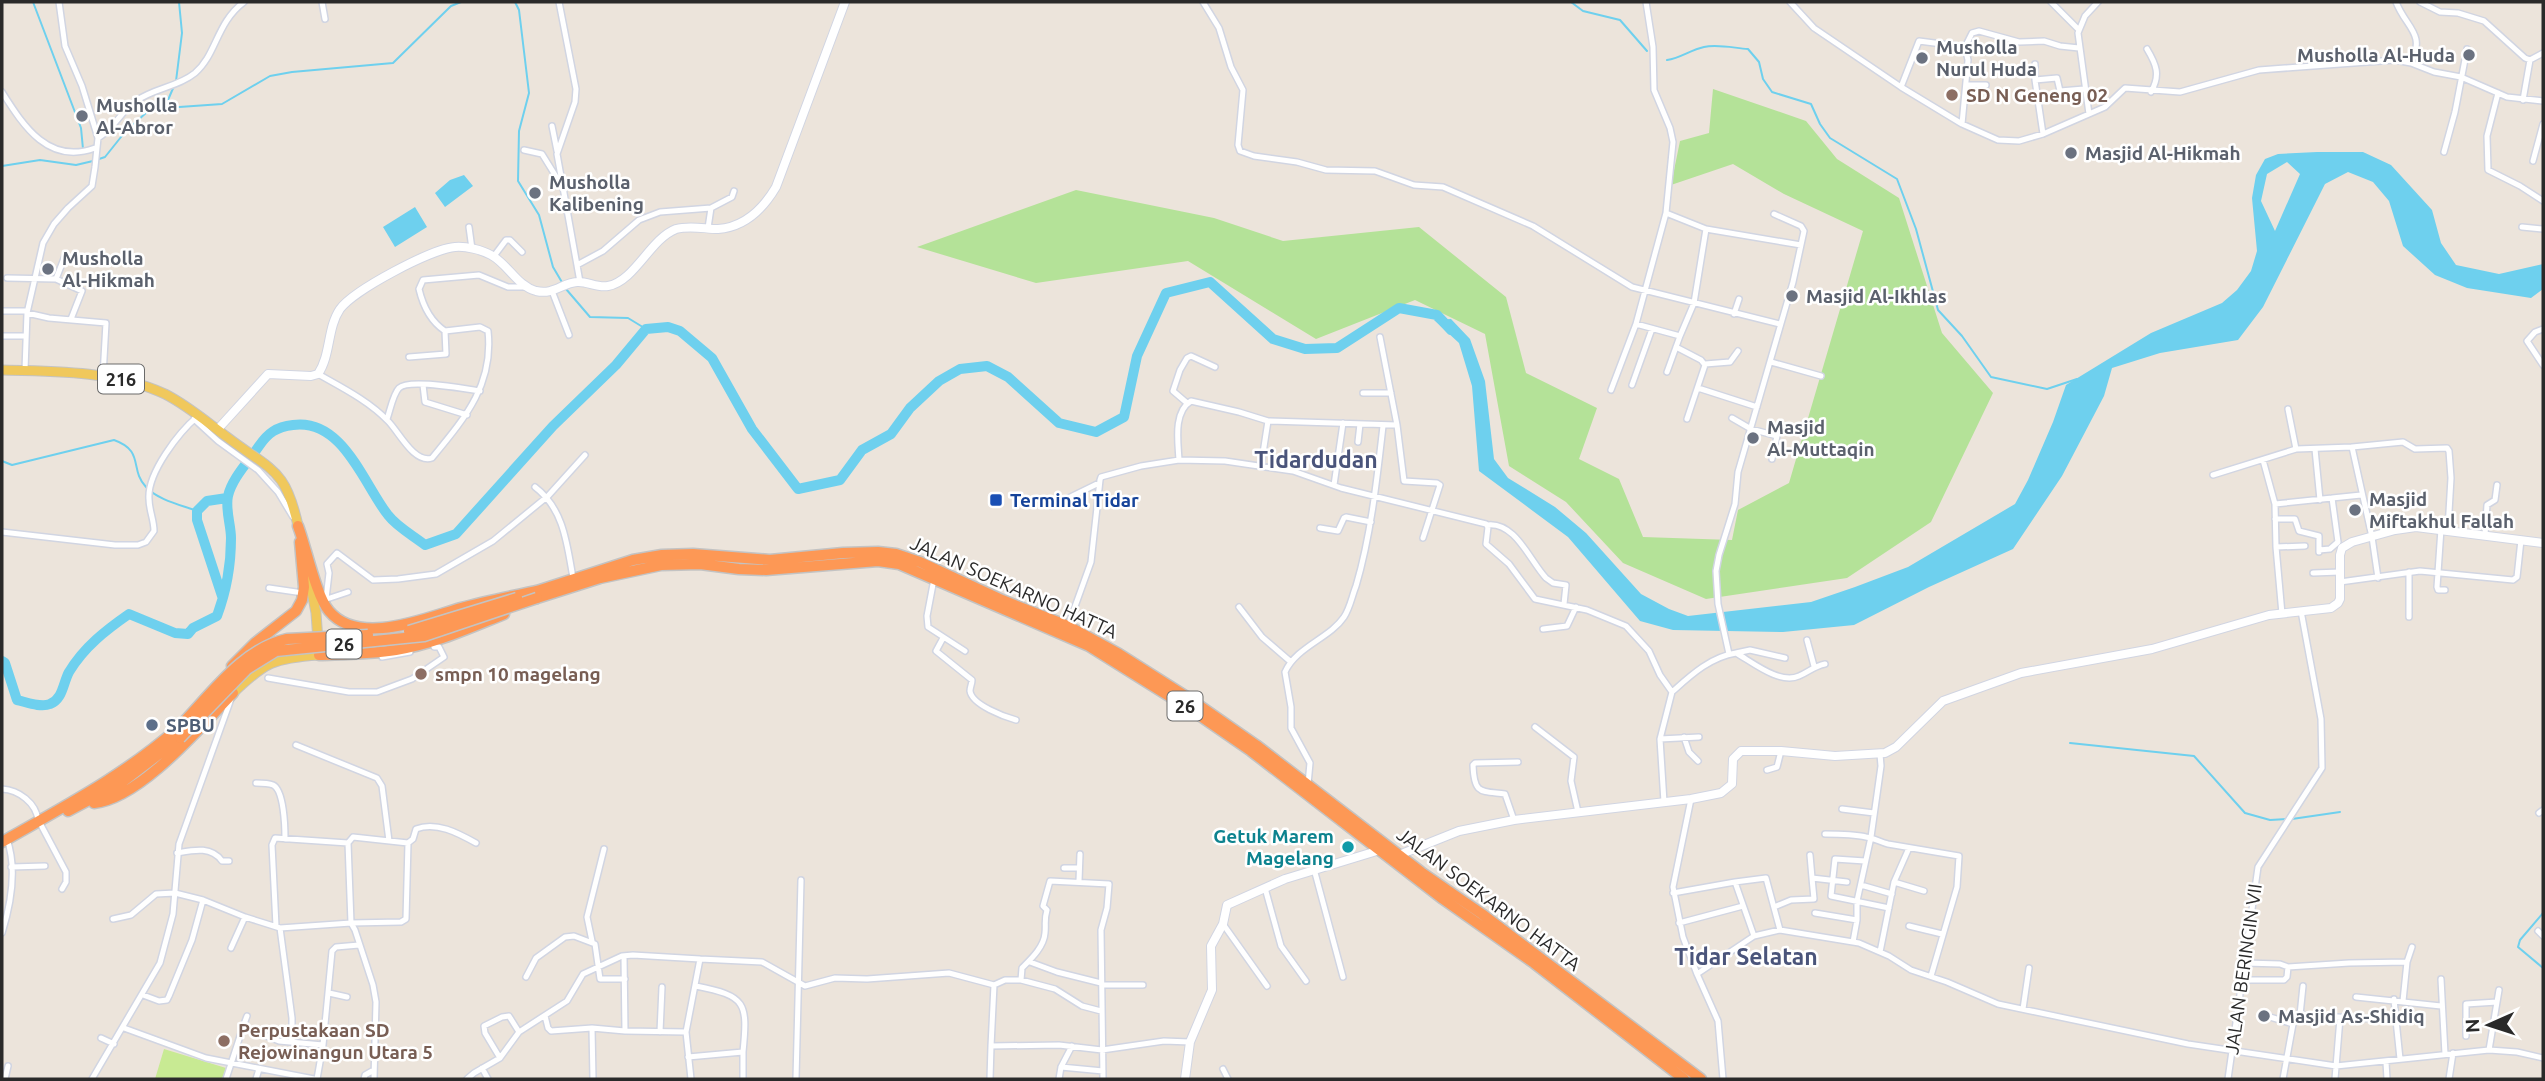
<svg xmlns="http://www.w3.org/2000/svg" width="2545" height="1081" font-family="Ubuntu,sans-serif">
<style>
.green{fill:#b4e298}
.pitch{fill:#c8ea93}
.water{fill:#6ed0ee;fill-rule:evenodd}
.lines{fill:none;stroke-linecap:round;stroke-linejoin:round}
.stream{stroke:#6ed0ee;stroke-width:2}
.river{stroke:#6ed0ee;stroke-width:10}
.street-casing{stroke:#d1d5e2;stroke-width:8}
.secondary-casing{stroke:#d1d5e2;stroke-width:10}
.primary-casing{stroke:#c3c3c3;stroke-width:11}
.highway-casing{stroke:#c3c3c3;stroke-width:13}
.street{stroke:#fff;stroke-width:5}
.secondary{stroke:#fff;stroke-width:8}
.primary{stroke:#f0c85c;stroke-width:9}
.highway{stroke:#fd9855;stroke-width:10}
.highway-bridge-casing{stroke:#c3c3c3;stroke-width:13;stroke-linecap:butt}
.highway-bridge{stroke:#fd9855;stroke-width:10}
.worship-dot{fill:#6b7280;stroke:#fff;stroke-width:2.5}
.education-dot{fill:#8d6e63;stroke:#fff;stroke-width:2.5}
.transit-dot{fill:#1a4fb4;stroke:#fff;stroke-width:2.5}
.service-dot{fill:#5c6f8a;stroke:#fff;stroke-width:2.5}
.culture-dot{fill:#0f9aa8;stroke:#fff;stroke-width:2.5}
.labels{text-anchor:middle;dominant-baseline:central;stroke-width:5;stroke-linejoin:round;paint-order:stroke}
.shield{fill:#fff;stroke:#6a6a6a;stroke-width:2}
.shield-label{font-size:18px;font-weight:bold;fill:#2a2a2a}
.worship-label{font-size:19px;font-weight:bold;fill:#5b616d;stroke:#fff;text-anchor:start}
.education-label{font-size:19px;font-weight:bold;fill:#785e54;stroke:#fff;text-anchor:start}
.transit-label{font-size:19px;font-weight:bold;fill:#164399;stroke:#fff;text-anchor:start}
.street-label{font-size:19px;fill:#2a2a2a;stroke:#fff}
.service-label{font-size:19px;font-weight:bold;fill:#4e5e75;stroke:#fff;text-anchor:start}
.culture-label{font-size:19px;font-weight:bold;fill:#0d838f;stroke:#fff;text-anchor:end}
.quarter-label{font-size:23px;font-weight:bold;fill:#4a547a;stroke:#fff}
</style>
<rect width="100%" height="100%" fill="#ece4db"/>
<path class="green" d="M1713,89L1806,121L1837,159L1899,198L1942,333L1993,393L1931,522L1847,578L1706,599L1623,563L1566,502L1509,466L1485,334L1415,300L1316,339L1188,261L1036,283L917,247L1076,190L1214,218L1283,241L1419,227L1506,297L1526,373L1597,408L1579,459L1619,479L1643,537L1732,540L1738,510L1789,483L1863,231L1784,194L1733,164L1671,185L1680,141L1709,133Z"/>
<path class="pitch" d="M164,1049L226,1068L222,1079H155Z"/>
<path class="water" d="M2317,152H2363L2391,165L2432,210L2441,243L2456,265L2499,274L2543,264V289L2531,298L2467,288L2435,275L2403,246L2389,201L2373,182L2348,172L2325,184L2263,307L2238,340L2160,353L2112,368L2104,396L2062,476L2013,549L1929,587L1854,625L1783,632L1673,630L1640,621L1568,537L1479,471L1472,386L1459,343L1434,320L1451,319L1470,339L1485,381L1494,459L1508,478L1555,507L1586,533L1641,594L1669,609L1688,616L1811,602L1855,587L1908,567L2015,504L2028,480L2053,422L2066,385L2151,333L2222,303L2237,290L2251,271L2257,251L2252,198L2256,175L2265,159L2278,154ZM2287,162L2300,174L2275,231L2261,201L2267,174Z
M464,175L473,186L445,207L435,193L450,180Z
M415,207L427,227L395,247L383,227Z"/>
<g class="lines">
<path class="stream" d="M33,2L81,128L83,149
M515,2L519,10L529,93L519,131L518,181L539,215L553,267L563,284
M1571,2L1583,11L1620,20L1647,51
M1667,60C1681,58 1690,50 1704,47C1717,44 1734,48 1748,49L1759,62L1763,79L1772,92L1811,104L1820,124L1830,138L1897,179L1916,229L1938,310L1962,336L1991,377L2047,389L2077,379
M176,81L182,33L179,2
M165,107L174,86
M99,159L105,157L125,132L148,111L165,108L222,104L270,76L292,72L393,63L451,6L461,2
M2,166L40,160L76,165L93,161
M566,289L590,317L628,318L646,329
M2,461L12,465L114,440C145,451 129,469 146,487C158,500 181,505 197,511
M2070,743L2194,756L2245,813L2270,820L2287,819
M2292,819L2340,812
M2543,913L2520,940L2518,947L2543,968"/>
<path class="river" d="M222,596L197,520V511L207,501L227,498
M2,661L5,663L17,700C26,702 41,708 50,704C63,699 63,683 69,672C84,647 106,630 129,614L175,633L188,634L193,628L217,616C226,592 231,564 231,538C231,525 225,509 228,496C232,478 249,461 259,446C268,433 276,427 293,425C343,418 364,485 388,515C397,527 414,536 425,545L456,534L553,426L616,365L646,329L668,327L680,331L712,358L752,429L798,489L840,480L862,450L891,434L910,408L939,381L960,369L987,366L1008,377L1059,423L1096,432L1124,417L1137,356L1166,293L1210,282L1273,339L1305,349L1337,348L1399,308L1437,315L1451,330"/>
<defs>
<path id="street" d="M322,2L325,19
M559,2L576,89L575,102L557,154L580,282
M1203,2L1219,28L1231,67L1243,90L1238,145L1240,151L1254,156L1297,162L1326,170L1375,171L1414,185L1443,187L1533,226L1632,287L1780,324
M1790,2L1814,28L1901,87L1962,124L1998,140L2019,141L2043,134L2105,107L2125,88L2180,92L2259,70L2395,60L2411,63L2434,72L2461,77L2507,97L2543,101
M2051,2L2078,29
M2396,2C2406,28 2426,33 2411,63
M2420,2L2440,12L2458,13L2484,21L2525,58L2530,60L2543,53
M1965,47L1972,33L1979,31L2019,42L2044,41L2060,46L2079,48
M2147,49C2156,64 2161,75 2151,92
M2035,64V80L2043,134
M2035,80L2057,78L2060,91L2084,89
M1966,85H1986
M1901,87L1919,41L1965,47L1968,60L1962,124
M2,92C24,127 49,165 95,148
M2498,93L2487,136L2488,170L2520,186L2543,201
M2523,100L2530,60
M2089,114L2078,33L2085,16L2098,2
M552,126L557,151
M98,138C114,129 121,111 136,101C154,88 178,87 195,73C217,54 216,23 244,2
M524,150L542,154L560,183
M2444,152L2455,112L2467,49
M2533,161L2543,124
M469,227L472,249
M2522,227L2543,229
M708,228L711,208L732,197L734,191
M1706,229L1801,245
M494,256L506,240H510L522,252
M577,265L603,251L639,220L660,212L711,208
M7,278L56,279L82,291L71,319
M56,279L65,256
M552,291L569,335
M2,311H27
M27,313L49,318L106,323L103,376
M1734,314L1739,299
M1636,324L1666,213L1673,142L1670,128L1654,90L1653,47L1646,2
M2543,329L2535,332L2527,341L2543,365
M445,331C430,321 423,306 419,289L423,280L479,275L508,287H527
M2,336H24
M1380,337L1397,425
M1676,347L1701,360L1705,365L1687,419
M1771,362L1821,376
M1705,364L1730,362L1738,351
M25,370L27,313L43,243L54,224L68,208L92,186L95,167L98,138L82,86L65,46L59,2
M1667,372L1680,336
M318,374C341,387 369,401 388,421C399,432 414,464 432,458C464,419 494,385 488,331L480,327L445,331L446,354L409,357
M423,385L425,402L467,415
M1632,385L1652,329
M1698,388L1757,407
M1611,390L1636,324L1680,336L1694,303L1706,229L1666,213
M1363,393H1391
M1187,403L1173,391L1180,370L1187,358L1191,356L1215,367
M2288,409L2296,449
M1732,418L1751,429L1777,436L1772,459
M194,419L218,441L258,470L278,492L293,517
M387,419C390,411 393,394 399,388C409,378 465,389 480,391
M1358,442L1360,424
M2352,447L2372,537L2378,578
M2315,449L2320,500
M1179,460C1178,442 1173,412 1191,401L1239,412L1268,421L1397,425L1404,481L1437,483L1440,485L1423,538
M2263,460L2275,504L2276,547L2282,614
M1261,466L1268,421
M2213,475L2296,449L2352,447L2403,442L2415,449L2447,448L2449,451L2451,478L2448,529
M1334,485L1343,423
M535,487C564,509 567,544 573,578
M2275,504L2361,495
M1052,506L1099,483
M2275,519H2295L2299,531L2319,536V552
M1487,525C1515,521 1530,561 1546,578L1553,583L1566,585L1564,604
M1320,528L1338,531L1344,518L1346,517L1371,522
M2441,529L2437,587L2438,590H2445
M2,532L115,545H138L146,542L154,531C154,520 149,510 149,499C147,473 179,432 198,416
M2485,535L2487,505L2495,500L2497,485
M2276,547L2305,546
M2319,550L2330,549L2338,542L2332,498
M2409,572V617
M2313,573L2340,572
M934,579L927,616L928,627L965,651
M2340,582L2420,571L2513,580L2517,577L2521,540
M269,588L303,593
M326,599L329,573L327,564L337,553L373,580L398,579L436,574L493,541L548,496L585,455
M324,600L348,592
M1239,607L1262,637L1291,662
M1068,626L1091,562L1100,480L1101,477L1141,466L1179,460L1225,461L1293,471L1341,488L1486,524L1488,527L1486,544L1509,564L1535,599L1587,610L1626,626L1649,651L1660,675L1672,692L1660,739L1664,802
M1543,629L1567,626L1576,607
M943,638L936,651L972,680C972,684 970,687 970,691C972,705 1005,717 1016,720
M1807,640L1814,666
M1736,653L1750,650L1785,658
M1729,654L1718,604L1716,571L1719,555L1735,504L1738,472L1793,282L1804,231L1801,226L1774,214
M382,657L410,652
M268,678L349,692H377L412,679L444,657L439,647H434L432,641
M1672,692C1690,676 1710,657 1736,653C1752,662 1780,685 1799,676C1809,672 1814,666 1825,664
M1535,727L1574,757L1571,781L1578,812
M1684,737L1689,752L1698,761
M1660,739L1699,737
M296,745L377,778L382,786L389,841
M1767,770L1777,767L1781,751
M256,783C261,783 268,783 273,785C284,790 285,827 285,839
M1308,784L1310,763L1291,728V707L1285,672C1296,647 1330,638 1344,617C1350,608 1352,596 1356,586C1371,535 1377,479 1383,426
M2,789C19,790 36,803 38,820
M1691,799L1673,887L1683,937L1697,974L1718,1021L1723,1079
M1842,809L1874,813
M2539,813L2543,810
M1514,820L1505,794C1481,791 1474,795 1473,765L1475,763L1518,762
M41,825L66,872V882L62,889
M1825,834C1839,834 1853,834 1866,837C1874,838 1880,842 1888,844L1959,856L1957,887L1931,976
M348,843L351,923L401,922L406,919L408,843
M177,853C194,850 211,846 222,861H229
M1810,855L1812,878
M1865,861L1835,859L1831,896L1889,908
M11,867L45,866
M1064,868H1079
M1314,869L1343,977
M1079,881L1080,854
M1735,882L1766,878L1780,930
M1894,882L1924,891
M1861,885L1892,894
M1265,888L1281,946L1306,981
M1673,893L1735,882L1754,936
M1774,907L1791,900L1814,899L1812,878L1847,882
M1815,913L1857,920
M113,919L131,915L156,894L175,893L203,900L245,917L280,928L351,923L355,930L373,985L376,1002L374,1079
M1679,923L1743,906
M1223,924L1267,986
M276,926L272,845L275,838L348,843L353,837L408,843L413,839L416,829C436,821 458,833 476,843
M1909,926L1942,934
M280,928L292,1018V1042
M2538,931L2543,936
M2,933C11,904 17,868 7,839
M592,941L587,917L604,849
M1853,942L1857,920V901L1871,837L1881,766L1880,754
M231,948L245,917
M1880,952L1894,882L1909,848
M624,956L625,1031
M1030,962L1057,972L1101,983
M2407,962L2412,947
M2245,963L2280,964L2288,967L2349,963L2407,962L2403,1001
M1697,974L1754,936L1780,930L1859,943L1889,956L1911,970L1947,982L1998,1004L2188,1044L2336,1066L2489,1050L2517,1052L2543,1058
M526,977L536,958L565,937L574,936L595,944L600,979H625
M2441,979L2445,1054
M1021,980L1055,989L1082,1006L1101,1011
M2244,980H2284L2287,977L2288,967
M994,985L1005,980H1021L1022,968C1031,959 1044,947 1045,933C1046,924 1044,920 1047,910L1043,906L1050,881L1109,884L1107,908L1101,930L1103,1079
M1103,985H1143
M696,986C746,996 748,1002 743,1052
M329,993L347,997
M143,995L159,1001L167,1000L169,996L192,940L203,900
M2356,997L2441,1006
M2394,999L2396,1020
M2023,1009L2029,968
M2300,1015L2303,986
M545,1016L548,1028L551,1031L592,1028L593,1079
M2270,1017L2293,1024
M243,1027L247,1016
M124,1028L206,1058L314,1079
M592,1028L625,1031L686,1032
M660,1032L662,987
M2466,1036V1004L2497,1002
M101,1038L114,1044
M2489,1050L2499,990
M688,1057L743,1052V1079
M500,1058L485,1033L484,1026L502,1017L509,1016L519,1032
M2386,1062L2387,1079
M1061,1067L1103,1071
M482,1068L488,1079
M1223,1069L1228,1079
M5,1079L8,1066
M92,1079L160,963L173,914L179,844L231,699
M226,1079L243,1027L279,1041L323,1045L332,951L336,947L359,945
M256,1079L259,1069
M317,1079L323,1045
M364,1079L365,1075L372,1071
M467,1079L474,1073L500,1058L519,1032L567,1001L583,974L622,956L633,955L700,959
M691,1079L686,1032L700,959L762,962L805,986L835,978L867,979L949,973L994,985L991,1046
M796,1079L801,880
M990,1079L991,1046L1059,1045L1102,1050L1164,1041L1190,1042
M1059,1079L1061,1067L1072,1046
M2228,1079L2258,867L2322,768L2321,719L2301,611
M2283,1079L2293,1024L2298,1015L2396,1020L2400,1059
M2335,1079L2340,1018
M2449,1079L2453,1053"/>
<path id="secondary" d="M218,429L268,374L311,376L318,374C331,355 327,328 340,309C354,290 431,249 455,247C466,246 482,250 491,255C508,264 517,286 536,291C554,295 562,283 577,282C587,281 597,288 608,286C635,281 650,239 676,229C690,225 705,229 718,229C745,227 763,209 776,187L845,2
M1399,855L1459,831L1514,820L1691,799L1721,793L1732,784L1733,759L1741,751H1781L1835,756L1885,753L1896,747L1943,701L2021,673L2152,649L2269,615L2331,608L2338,603L2340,599V555L2342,548L2352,542L2395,530L2416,527L2543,543
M1185,1079L1190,1042L1212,990L1211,946L1223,924L1227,905L1285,879L1380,850"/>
<path id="primary" d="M2,370C55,371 116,371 165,394C187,405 208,423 227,437C273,472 286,468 299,530
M233,693C265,662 274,658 319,655L316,613L308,571"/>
<path id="highway" d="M298,526C306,547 316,596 329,611C359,647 426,618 461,608C487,601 514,596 540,590
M534,592L633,560L662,555L693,554L770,560L843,553L878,552L896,554L920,562L1002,600L1068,626L1119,654L1190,699L1256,745L1421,872L1482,914L1701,1079
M537,598L600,578L661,565L700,564L739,569L766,570L878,561L899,564L1089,646L1193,711L1251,751L1443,899L1534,963L1684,1079
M319,655C345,654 370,654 396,650C434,644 469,628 504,614
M232,666L255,643L296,611L302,600L304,587L300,542
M94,803C141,798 201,726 233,693
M68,811L121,783L180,738
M2,842C63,807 125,775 178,728"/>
</defs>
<use href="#street" class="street-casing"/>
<use href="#secondary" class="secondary-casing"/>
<use href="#primary" class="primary-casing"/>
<use href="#highway" class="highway-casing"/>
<use href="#street" class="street"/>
<use href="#secondary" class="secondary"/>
<use href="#primary" class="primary"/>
<use href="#highway" class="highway"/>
<defs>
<path id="highway-bridge" d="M409,631L517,598
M178,728C210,696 241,649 287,639L368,635
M180,738L247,669L276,651L424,636L537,598"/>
</defs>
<use href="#highway-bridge" class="highway-bridge-casing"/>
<use href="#highway-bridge" class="highway-bridge"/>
</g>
<g class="worship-dot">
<circle cx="2469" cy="55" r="7"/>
<circle cx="1922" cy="58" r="7"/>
<circle cx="82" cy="116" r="7"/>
<circle cx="2071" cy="153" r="7"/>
<circle cx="535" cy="193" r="7"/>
<circle cx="48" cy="269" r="7"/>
<circle cx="1792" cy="296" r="7"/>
<circle cx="1753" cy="438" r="7"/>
<circle cx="2355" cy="510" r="7"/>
<circle cx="2264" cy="1016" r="7"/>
</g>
<g class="education-dot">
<circle cx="1952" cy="95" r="7"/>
<circle cx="421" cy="674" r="7"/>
<circle cx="224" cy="1041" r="7"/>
</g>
<rect class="transit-dot" x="989" y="493" width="14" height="14" rx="3.5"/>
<circle class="service-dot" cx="152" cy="725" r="7"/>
<circle class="culture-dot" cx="1348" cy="847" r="7"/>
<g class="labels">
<g class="shield">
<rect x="98" y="364.5" width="46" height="29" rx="5"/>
<rect x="326.5" y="629.5" width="35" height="29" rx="5"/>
<rect x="1167.5" y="691.5" width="35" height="29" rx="5"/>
</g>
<g class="shield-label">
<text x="121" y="379">216</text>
<text x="344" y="644">26</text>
<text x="1185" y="706">26</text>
</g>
<g class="worship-label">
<text x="1936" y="47">Musholla<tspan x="1936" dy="22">Nurul Huda</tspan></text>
<text x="2455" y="55" text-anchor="end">Musholla Al-Huda</text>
<text x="96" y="105">Musholla<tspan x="96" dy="22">Al-Abror</tspan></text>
<text x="2085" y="153">Masjid Al-Hikmah</text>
<text x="549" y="182">Musholla<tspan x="549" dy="22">Kalibening</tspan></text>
<text x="62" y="258">Musholla<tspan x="62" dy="22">Al-Hikmah</tspan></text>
<text x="1806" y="296">Masjid Al-Ikhlas</text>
<text x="1767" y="427">Masjid<tspan x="1767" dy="22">Al-Muttaqin</tspan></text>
<text x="2369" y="499">Masjid<tspan x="2369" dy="22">Miftakhul Fallah</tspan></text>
<text x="2278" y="1016">Masjid As-Shidiq</text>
</g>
<g class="education-label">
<text x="1966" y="95">SD N Geneng 02</text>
<text x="435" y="674">smpn 10 magelang</text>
<text x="238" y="1030">Perpustakaan SD<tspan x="238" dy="22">Rejowinangun Utara 5</tspan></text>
</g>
<g class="transit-label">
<text x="1010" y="500">Terminal Tidar</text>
</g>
<g class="street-label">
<text transform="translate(1014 587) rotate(24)">JALAN SOEKARNO HATTA</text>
<text transform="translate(1489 899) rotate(37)">JALAN SOEKARNO HATTA</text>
<text transform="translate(2243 969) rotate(-82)">JALAN BERINGIN VII</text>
</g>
<g class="service-label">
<text x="166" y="725">SPBU</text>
</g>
<g class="culture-label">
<text x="1334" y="836">Getuk Marem<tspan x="1334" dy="22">Magelang</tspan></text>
</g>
<g class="quarter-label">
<text x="1316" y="459">Tidardudan</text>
<text x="1746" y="956">Tidar Selatan</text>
</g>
</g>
<rect width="2545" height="1081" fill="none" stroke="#2a2a2a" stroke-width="7"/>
<g transform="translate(2489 1025) rotate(267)" stroke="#ffffff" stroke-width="5" paint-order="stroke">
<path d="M0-5L12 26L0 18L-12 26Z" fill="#2a2a2a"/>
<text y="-10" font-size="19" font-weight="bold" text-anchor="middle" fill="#2a2a2a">N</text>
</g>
</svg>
